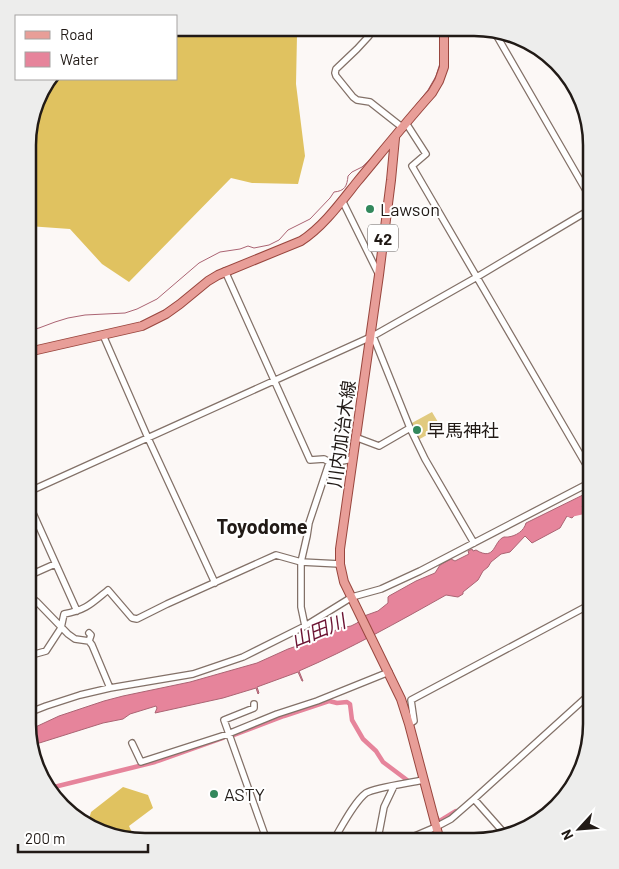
<svg xmlns="http://www.w3.org/2000/svg" width="619" height="869" font-family="Barlow,'Noto Sans JP',sans-serif">
<style>
.green{fill:#e1ca7f}
.forest{fill:#e0c260}
.water{fill:#e6849b;stroke:#ab6473}
.lines{fill:none;stroke-linecap:round;stroke-linejoin:round}
.stream{stroke:#ab6473;stroke-width:1}
.canal{stroke:#e6849b;stroke-width:4.5}
.river{stroke:#e6849b;stroke-width:8}
.minor-casing{stroke:#837168;stroke-width:8}
.major-casing{stroke:#99463e;stroke-width:10}
.minor{stroke:#fff;stroke-width:5.5}
.major{stroke:#e89e98;stroke-width:8}
.poi-dot{fill:#32885c;stroke:#fff;stroke-width:2}
.labels{text-anchor:middle;dominant-baseline:central;stroke-width:4;stroke-linejoin:round;paint-order:stroke}
.shield{fill:#fff;stroke:#645f5c;stroke-width:1}
.shield-label{font-size:16px;font-weight:bold;fill:#211a16}
.poi-label{font-size:18px;fill:#211a16;stroke:#fff;text-anchor:start}
.street-label{font-size:18px;fill:#211a16;stroke:#fff}
.water-label{font-size:19px;font-style:italic;fill:#6b1332;stroke:#fff}
.quarter-label{font-size:20px;font-weight:bold;fill:#211a16;stroke:#fff}
.rim{fill:none;stroke:#211a16;stroke-width:2.5}
</style>
<rect width="100%" height="100%" fill="#fcf8f6"/>
<path class="green" d="M432,412L441,427L418,440L410,424Z"/>
<path class="forest" d="M302,31L297,35L296,84L305,156L298,184L252,183L231,178L129,282L102,264L70,229L28,226L29,130L43,87L50,79H176V33Z
M123,787L148,795L153,808L129,826L136,841H130L88,823L91,812Z"/>
<path class="water" d="M591,491V501L583,505L572,518L567,516L560,528L532,543L525,536L510,552L501,554L491,562L488,567L483,571L478,580L463,592V594L458,597L446,595C398,622 350,649 299,671L303,681H302L298,672L257,687L259,693L258,694L256,688L223,698L155,713L157,708L156,706L130,714L123,719L103,723L33,745L29,730L59,716L104,701L123,696L190,682L257,663L288,649L322,637L340,628L351,626L357,623L364,616L378,611L388,603V597L389,596L416,581L435,573L440,565L451,559L455,561L469,554L468,551L472,549L473,551L476,550C496,562 493,541 504,537C506,537 507,537 508,537C516,536 524,531 526,523Z"/>
<g class="lines">
<path class="stream" d="M440,29V41
M412,110L428,90L436,76L441,60
M28,331L39,328L55,322L68,318L85,315L125,313L137,309L157,299L199,263L220,252L240,249L248,246L254,248L269,245L279,240L288,230L310,219L330,198L334,192C345,191 347,186 348,176L352,172L362,167L375,155"/>
<path class="canal" d="M234,735L284,716L329,701L337,703L347,702L350,704L352,720L363,739L376,751L383,762L407,780
M50,788L155,762L223,738
M437,818L438,822L456,811"/>
<path class="river" d="M570,513L588,509L591,507"/>
<defs>
<path id="minor" d="M368,30L369,36L357,49L336,69L335,73L336,76L353,97L357,100L370,102L403,128
M494,31L591,199
M406,123L426,154L412,166L591,473
M342,200L379,275
M225,271L310,460L324,459L331,463
M103,335L148,438L215,583
M373,336L410,428L425,459L474,543
M355,437L379,446L410,428
M28,492L373,336L477,277L591,209
M28,502L77,611
M28,576L55,564
M28,595L37,602L68,634L75,639L89,641L92,645L110,688
M305,626L301,607V562L307,536L309,523L328,466L331,463L353,459
M89,633L91,635L89,641
M28,656L46,651L61,628L64,614C86,610 91,604 108,590L132,618L137,619L167,604L276,555L301,562L340,564
M254,704V708L224,720L267,841
M28,713L46,706L80,695L110,688L193,674L243,657L305,626L352,597L381,589L420,571L591,482
M409,724L414,721L411,700L591,604
M132,743L141,762L228,734L277,714L317,701L389,672
M474,799L505,834
M333,841C341,828 354,802 366,793C377,787 410,783 423,780
M379,841V833L384,807L394,786
M403,841L436,827L451,819L474,799L591,693"/>
<path id="major" d="M395,138L391,180L379,275L340,549V564L344,582L401,699L409,724L440,841
M28,352L142,326L166,314L180,304L208,281L218,275L301,241C323,227 341,202 357,182C382,152 406,122 432,93L439,81L444,67V29"/>
</defs>
<use href="#minor" class="minor-casing"/>
<use href="#major" class="major-casing"/>
<use href="#minor" class="minor"/>
<use href="#major" class="major"/>
</g>
<g class="poi-dot">
<circle cx="370" cy="209" r="5"/>
<circle cx="417" cy="430" r="5"/>
<circle cx="214" cy="794" r="5"/>
</g>
<g class="labels">
<rect class="shield" x="368" y="224.5" width="30" height="27" rx="4"/>
<g class="shield-label">
<text x="383" y="238">42</text>
</g>
<g class="poi-label">
<text x="380" y="209">Lawson</text>
<text x="427" y="430">早馬神社</text>
<text x="224" y="794">ASTY</text>
</g>
<g class="street-label">
<text transform="translate(341 434) rotate(-82)">川内加治木線</text>
</g>
<g class="water-label">
<text transform="translate(318 630) rotate(-22)">山田川</text>
</g>
<g class="quarter-label">
<text x="262" y="526">Toyodome</text>
</g>
</g>
<path d="M0 0H619V869H0ZM145 36H474A109 109 0 0 1 583 145V724A109 109 0 0 1 474 833H145A109 109 0 0 1 36 724V145A109 109 0 0 1 145 36Z" fill="#ededec" fill-rule="evenodd"/>
<path class="rim" d="M145 36H474A109 109 0 0 1 583 145V724A109 109 0 0 1 474 833H145A109 109 0 0 1 36 724V145A109 109 0 0 1 145 36Z"/>
<rect x="15" y="15" width="162" height="65" fill="#ffffff" stroke="#a6a3a2"/>
<rect x="25" y="31" width="25" height="8" fill="#e89e98" stroke="#a6a3a2"/>
<text x="60" y="40" font-size="15" fill="#211a16">Road</text>
<rect x="25" y="52" width="25" height="15" fill="#e6849b" stroke="#a6a3a2"/>
<text x="60" y="65" font-size="15" fill="#211a16">Water</text>
<g transform="translate(579 829) rotate(244)" stroke="#ffffff" stroke-width="4" paint-order="stroke">
<path d="M0-4L9 19L0 12L-9 19Z" fill="#211a16"/>
<text y="-8" font-size="14" font-weight="bold" text-anchor="middle" fill="#211a16">N</text>
</g>
<path d="M18 844v8h130v-8" fill="none" stroke="#211a16" stroke-width="2.5"/>
<text x="25" y="844" font-size="15" fill="#211a16" stroke="#ffffff" stroke-width="4" paint-order="stroke">200 m</text>
</svg>
